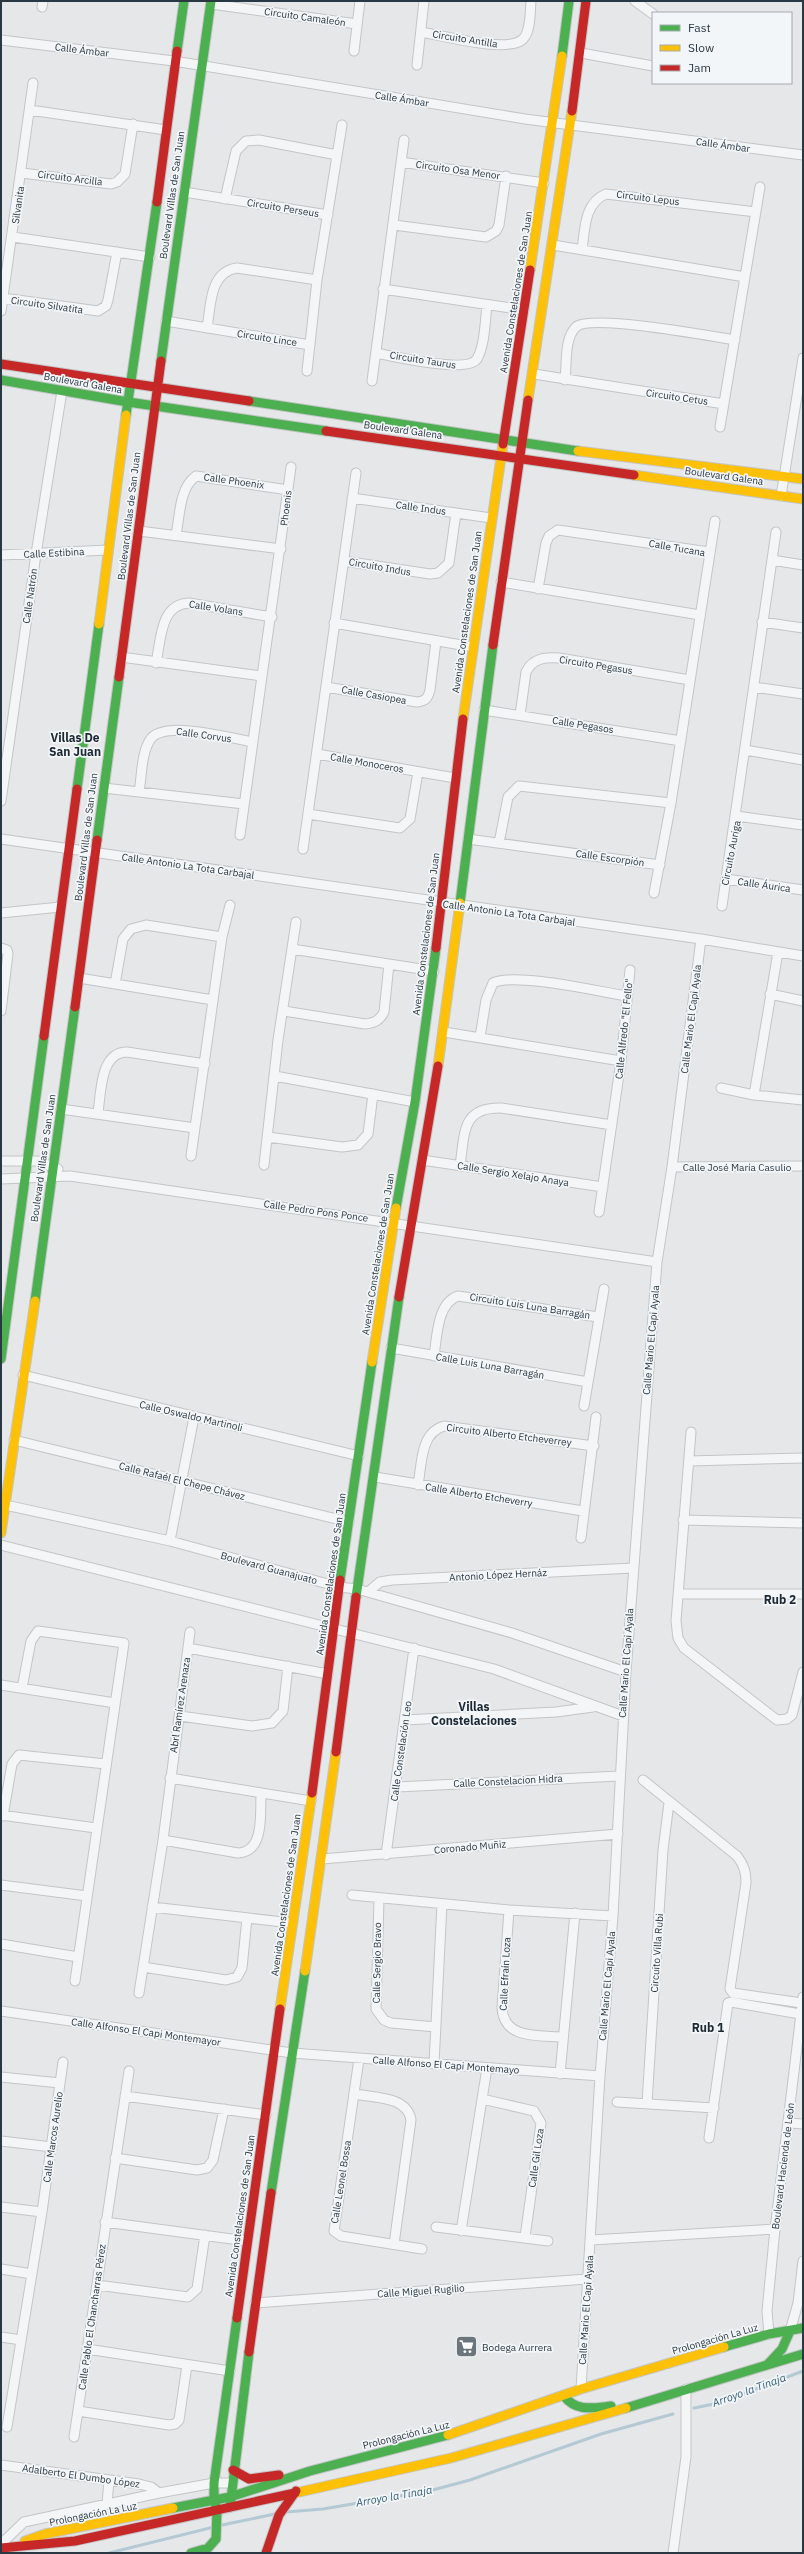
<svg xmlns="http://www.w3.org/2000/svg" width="804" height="2554" font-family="'IBM Plex Sans',sans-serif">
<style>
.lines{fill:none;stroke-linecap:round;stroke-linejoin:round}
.stream{stroke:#b3c9d4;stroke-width:3}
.street-casing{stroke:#c3c5c7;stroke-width:11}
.fast-casing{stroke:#c3c5c7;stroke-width:11}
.slow-casing{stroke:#c3c5c7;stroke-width:11}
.jam-casing{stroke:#c3c5c7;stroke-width:11}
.street{stroke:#f4f5f6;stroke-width:9}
.fast{stroke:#4caf50;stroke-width:9}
.slow{stroke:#ffc107;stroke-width:9}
.jam{stroke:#c62828;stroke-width:9}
.labels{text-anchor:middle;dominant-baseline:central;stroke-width:3.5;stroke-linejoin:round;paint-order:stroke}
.street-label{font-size:10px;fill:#2a3843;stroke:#f3f6f8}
.poi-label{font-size:10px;fill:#2a3843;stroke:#f3f6f8;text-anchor:start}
.water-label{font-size:11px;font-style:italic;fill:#345f78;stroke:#f3f6f8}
.quarter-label{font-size:12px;font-weight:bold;fill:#1c2934;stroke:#f3f6f8}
</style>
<rect width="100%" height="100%" fill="#e5e7e9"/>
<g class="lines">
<path class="stream" d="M694,2408L719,2403L803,2371
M286,2512L323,2509L429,2491L470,2480L601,2434L673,2414
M222,2525L275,2514
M109,2553L214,2527"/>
<defs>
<path id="street" d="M635,1L653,14
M211,4L357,24
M42,7L43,1
M421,32C441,35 508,54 523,39C531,31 530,12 531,1
M1,40L174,61L525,119L803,155
M354,51L360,1
M581,53L653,66
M417,65L424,1
M30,110L166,130
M401,162L544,183
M22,173L111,184L117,182L125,174L133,124
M184,192L328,215
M225,199L236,151L246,141L259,140L337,155
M394,225L486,237L496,231L499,225L506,176
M13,237L150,257
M553,245L745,277
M582,250C585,229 584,203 606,194L756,212
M383,289L524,310
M3,298L98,311L106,306L108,300L117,252
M1,311L33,83
M166,321L310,345
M207,328C211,306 209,272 237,268L317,280
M376,353C393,356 467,374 477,359C485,345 485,321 487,305
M307,371L317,280L342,125
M534,374L724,404
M565,380C567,364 564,338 576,327C590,314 711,336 735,340
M372,381L404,140
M720,427L760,187
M781,496L803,358
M352,498L491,518
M139,531L281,549
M176,535C180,516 179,488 196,476L288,490
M1,555L108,550
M772,560L803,565
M344,561L430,574L438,573L449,563L456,513
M501,582L700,615
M538,589L546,543L549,536L558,530L709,552
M762,622L803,628
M334,623L473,647
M121,657L261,676
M156,663C161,640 160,604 189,603L272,617
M326,687L417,702C426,701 428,698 430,690L436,641
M754,687L803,694
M484,710L681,741
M520,715L526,672C533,658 545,657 559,658L690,680
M745,750L803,760
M317,754L455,778
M104,788L244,804
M139,792C142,776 141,754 150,740C163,719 230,738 253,742
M1,801L36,554L62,391
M308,814L400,828L410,819L418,772
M736,816L803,825
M240,835L291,467
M1,839L701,939L803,956
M468,839L660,865
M499,843L508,797L519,786L671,803
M303,849L356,473
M726,879L803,890
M654,893L671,803L715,521
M722,906L776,532
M1,913L60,907
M1,948L7,950L8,954L1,1011
M292,949L434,971
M79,978L213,1000
M115,984L123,939L131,929L146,925L222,937
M770,994L803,1001
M284,1011L365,1024C375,1023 380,1020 384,1012L389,964
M444,1032L621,1061
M480,1037L486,1000L493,983C515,972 600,992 627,996
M275,1076L415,1102
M721,1088L754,1095L803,1100
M754,1095L778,952
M61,1109L195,1128
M98,1113C101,1093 100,1052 127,1052L205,1064
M268,1137L342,1147L358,1145L368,1134L373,1094
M191,1156L222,937L230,905
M422,1160L603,1187
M1,1161H38L58,1169
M264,1165L278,1040L296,922
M460,1165C465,1134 461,1107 501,1108L612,1125
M672,1167L803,1166
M1,1179L70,1176L657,1262
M599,1212L621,1061L630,970
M391,1348L588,1382
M434,1356C437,1337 437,1303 458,1296L598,1317
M23,1375L359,1456
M584,1406L604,1289
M691,1432L676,1621L678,1638L684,1648L777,1720L787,1719L792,1715L803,1672
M14,1440L349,1522
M689,1461L803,1458
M375,1477L583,1511
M418,1485C422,1464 420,1433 444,1426L594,1446
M1,1504L170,1541L339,1587L357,1589L512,1633L626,1672
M683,1520L803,1523
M581,1538L596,1417
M170,1541L194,1417
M1,1545L494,1669L623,1716
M368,1592L380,1582L392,1580L633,1568
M678,1594H803
M188,1648L328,1674
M1,1685L115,1703
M22,1688L31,1641L38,1631L124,1643L75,1981
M180,1716L252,1726L272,1723L283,1711L288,1666
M405,1720L556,1712L593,1707
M170,1778L311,1801
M643,1780L737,1856C744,1865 746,1872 746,1883L730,1989L733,1993L802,2003
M397,1787L619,1776
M1,1815L96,1828
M3,1816L12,1764L19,1755L106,1764
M163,1840L238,1853C265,1852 260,1813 261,1793
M386,1855L414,1648
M322,1859L618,1834
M1,1885L87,1896
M352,1895L509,1910L613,1916
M379,1899L376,2009L384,2020L391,2023L436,2027
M152,1907L292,1923
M509,1910L502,2008C504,2040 539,2035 563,2037
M1,1944L78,1957
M143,1967L226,1980L237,1977L242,1968L247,1918
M139,1993L163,1840L190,1632
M1,2011L292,2053L600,2076
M359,2059L334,2231L341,2236L422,2249
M434,2064L442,1904
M560,2074L575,1913
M1,2077L60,2083
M355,2094C375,2098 407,2096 411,2120L394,2244
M125,2096L266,2115
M482,2099L534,2111L541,2123L525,2237
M617,2102L714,2108
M647,2103L663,1850L669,1803
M790,2123L803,2124
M709,2138L728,2003L731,2002L800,2014
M1,2141L52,2147
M115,2158L197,2170L207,2168L213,2160L224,2109
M1,2207L42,2212
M105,2222L247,2241
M436,2227L548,2241
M461,2231L487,2068
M591,2240L775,2229
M1,2269L32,2274
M97,2285L188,2297L197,2289L205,2235
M255,2303L587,2279
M790,2331L798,2303L803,2261
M769,2334L767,2311L775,2229L803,1997
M1,2337L21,2340
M87,2349L230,2371
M581,2389L600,2076L613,1916L626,1672L657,1262L672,1167L701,939
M78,2411L169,2425L175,2424L179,2420L187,2365
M7,2427L42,2212L63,2062
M74,2437L129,2071
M1,2465L139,2484L151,2487L159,2493
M107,2504L109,2480
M1,2544L24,2522L159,2493L214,2483H231
M673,2553L686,2457V2389"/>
<path id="fast" d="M177,51L184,1
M562,56L569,1
M161,361L211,1
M1,380L128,402L326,431
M249,401L578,451
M126,415L157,202
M77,789L99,624
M97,840L119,677
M460,903L493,645
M396,1208L415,1102L436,948
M35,1301L75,1007
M1,1359L44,1036
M340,1580L372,1362
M356,1597L399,1297
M271,2193L305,1971
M724,2347L769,2334L803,2328
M768,2364L782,2349L790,2331
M564,2396C576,2412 593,2408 611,2406
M626,2408L803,2354
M230,2507L249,2352
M173,2508L230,2497L310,2471L448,2435
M217,2510L214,2500V2483L237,2318
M191,2553L208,2548L216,2539L217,2510"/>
<path id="slow" d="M530,270L562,56
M528,400L572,111
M578,451L803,479
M634,475L803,499
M99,624L126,415
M463,719L503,444
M438,1066L460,903
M372,1362L396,1208
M1,1533L35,1301
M305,1971L336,1752
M280,2009L312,1793
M448,2435L581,2389L724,2347
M295,2493L451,2458L626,2408
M25,2541L45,2534L173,2508"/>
<path id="jam" d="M572,111L586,1
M157,202L177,51
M1,364L249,401
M326,431L634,475
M503,444L530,270
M493,645L528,400
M119,677L161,361
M436,948L463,719
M75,1007L97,840
M44,1036L77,789
M399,1297L438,1066
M336,1752L356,1597
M312,1793L340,1580
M237,2318L280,2009
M249,2352L271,2193
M233,2470L249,2479L279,2475
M1,2548L75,2541L295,2493
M266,2553L279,2515L296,2491"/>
</defs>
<use href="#street" class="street-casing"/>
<use href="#fast" class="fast-casing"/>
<use href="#slow" class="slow-casing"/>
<use href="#jam" class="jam-casing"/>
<use href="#street" class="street"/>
<use href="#fast" class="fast"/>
<use href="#slow" class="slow"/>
<use href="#jam" class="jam"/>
</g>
<defs>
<symbol id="supermarket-square" viewBox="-11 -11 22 22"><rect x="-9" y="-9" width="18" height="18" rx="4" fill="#6b757d" stroke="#f3f6f8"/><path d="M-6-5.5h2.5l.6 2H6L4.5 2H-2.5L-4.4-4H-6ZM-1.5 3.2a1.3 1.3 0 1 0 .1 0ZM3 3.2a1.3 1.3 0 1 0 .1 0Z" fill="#fff"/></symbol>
</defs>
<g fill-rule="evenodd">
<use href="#supermarket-square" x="454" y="2334" width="25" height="25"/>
</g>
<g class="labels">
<g class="street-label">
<text transform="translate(305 17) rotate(8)">Circuito Camaleón</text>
<text transform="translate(465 39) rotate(9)">Circuito Antilla</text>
<text transform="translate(82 50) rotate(7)">Calle Ámbar</text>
<text transform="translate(402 99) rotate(9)">Calle Ámbar</text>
<text transform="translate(723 145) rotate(8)">Calle Ámbar</text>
<text transform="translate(458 170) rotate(8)">Circuito Osa Menor</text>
<text transform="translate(70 178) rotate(7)">Circuito Arcilla</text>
<text transform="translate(172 195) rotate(-82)">Boulevard Villas de San Juan</text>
<text transform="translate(648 198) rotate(7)">Circuito Lepus</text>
<text transform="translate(18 205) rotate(-82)">Silvanita</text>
<text transform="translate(283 208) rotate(9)">Circuito Perseus</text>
<text transform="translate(516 292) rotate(-81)">Avenida Constelaciones de San Juan</text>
<text transform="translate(47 305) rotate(8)">Circuito Silvatita</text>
<text transform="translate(267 338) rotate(9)">Circuito Lince</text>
<text transform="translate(423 360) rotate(9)">Circuito Taurus</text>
<text transform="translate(83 383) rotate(10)">Boulevard Galena</text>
<text transform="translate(677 397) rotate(8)">Circuito Cetus</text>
<text transform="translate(403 430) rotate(8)">Boulevard Galena</text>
<text transform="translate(724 476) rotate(8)">Boulevard Galena</text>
<text transform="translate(234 481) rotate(8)">Calle Phoenix</text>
<text transform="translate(286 508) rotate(-83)">Phoenis</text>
<text transform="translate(421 508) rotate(8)">Calle Indus</text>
<text transform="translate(129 516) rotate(-83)">Boulevard Villas de San Juan</text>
<text transform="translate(677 548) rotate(10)">Calle Tucana</text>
<text transform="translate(54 553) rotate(-3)">Calle Estibina</text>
<text transform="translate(380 567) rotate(10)">Circuito Indus</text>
<text transform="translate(30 596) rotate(-82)">Calle Natrón</text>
<text transform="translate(216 608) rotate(9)">Calle Volans</text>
<text transform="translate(467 612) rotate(-82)">Avenida Constelaciones de San Juan</text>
<text transform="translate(596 665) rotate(9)">Circuito Pegasus</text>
<text transform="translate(374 695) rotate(10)">Calle Casiopea</text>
<text transform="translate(583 725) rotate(9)">Calle Pegasos</text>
<text transform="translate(204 735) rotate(8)">Calle Corvus</text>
<text transform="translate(367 763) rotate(10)">Calle Monoceros</text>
<text transform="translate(86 837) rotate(-83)">Boulevard Villas de San Juan</text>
<text transform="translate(731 853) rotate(-79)">Circuito Auriga</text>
<text transform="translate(610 858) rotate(8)">Calle Escorpión</text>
<text transform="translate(188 866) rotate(8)">Calle Antonio La Tota Carbajal</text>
<text transform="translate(764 885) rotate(8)">Calle Áurica</text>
<text transform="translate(509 913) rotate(8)">Calle Antonio La Tota Carbajal</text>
<text transform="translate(426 934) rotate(-83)">Avenida Constelaciones de San Juan</text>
<text transform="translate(691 1019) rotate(-83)">Calle Mario El Capi Ayala</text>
<text transform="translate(624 1029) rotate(-84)">Calle Alfredo "El Fello"</text>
<text transform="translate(43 1158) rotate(-82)">Boulevard Villas de San Juan</text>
<text x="737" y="1167">Calle José María Casulio</text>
<text transform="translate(513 1174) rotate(9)">Calle Sergio Xelajo Anaya</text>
<text transform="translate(316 1211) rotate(8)">Calle Pedro Pons Ponce</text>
<text transform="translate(378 1254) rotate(-81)">Avenida Constelaciones de San Juan</text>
<text transform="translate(530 1306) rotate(9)">Circuito Luis Luna Barragán</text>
<text transform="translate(651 1340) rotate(-85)">Calle Mario El Capi Ayala</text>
<text transform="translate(490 1366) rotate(10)">Calle Luis Luna Barragán</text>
<text transform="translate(191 1416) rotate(13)">Calle Oswaldo Martinoli</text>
<text transform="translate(509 1435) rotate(7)">Circuito Alberto Etcheverrey</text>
<text transform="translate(182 1481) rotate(14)">Calle Rafaél El Chepe Chávez</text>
<text transform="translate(479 1495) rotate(9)">Calle Alberto Etcheverry</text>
<text transform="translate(269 1568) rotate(15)">Boulevard Guanajuato</text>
<text transform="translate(331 1574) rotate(-82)">Avenida Constelaciones de San Juan</text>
<text transform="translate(498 1575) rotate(-3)">Antonio López Hernáz</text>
<text transform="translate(626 1663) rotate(-86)">Calle Mario El Capi Ayala</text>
<text transform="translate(180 1705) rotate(-82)">Abrl Ramírez Arenaza</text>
<text transform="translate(401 1751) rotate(-82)">Calle Constelación Leo</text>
<text transform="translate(508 1781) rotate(-3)">Calle Constelacion Hidra</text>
<text transform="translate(470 1847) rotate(-5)">Coronado Muñiz</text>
<text transform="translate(286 1895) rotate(-82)">Avenida Constelaciones de San Juan</text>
<text transform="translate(657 1953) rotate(-86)">Circuito Villa Rubi</text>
<text transform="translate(377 1963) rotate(-89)">Calle Sergio Bravo</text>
<text transform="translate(505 1974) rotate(-87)">Calle Efraín Loza</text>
<text transform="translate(607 1986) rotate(-85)">Calle Mario El Capi Ayala</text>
<text transform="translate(146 2032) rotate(8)">Calle Alfonso El Capi Montemayor</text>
<text transform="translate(446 2065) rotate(4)">Calle Alfonso El Capi Montemayo</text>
<text transform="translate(53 2137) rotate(-82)">Calle Marcos Aurelio</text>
<text transform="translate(536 2158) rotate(-82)">Calle Gil Loza</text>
<text transform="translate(783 2166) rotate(-83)">Boulevard Hacienda de León</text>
<text transform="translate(341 2182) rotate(-81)">Calle Leonel Bossa</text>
<text transform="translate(240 2216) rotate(-82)">Avenida Constelaciones de San Juan</text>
<text transform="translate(421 2291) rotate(-4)">Calle Miguel Rugilio</text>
<text transform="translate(586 2310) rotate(-86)">Calle Mario El Capi Ayala</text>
<text transform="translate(92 2317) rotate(-82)">Calle Pablo El Chancharras Pérez</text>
<text transform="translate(715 2339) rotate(-16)">Prolongación La Luz</text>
<text transform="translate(406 2435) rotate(-14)">Prolongación La Luz</text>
<text transform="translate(81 2476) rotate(8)">Adalberto El Dumbo López</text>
<text transform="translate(93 2514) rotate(-11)">Prolongación La Luz</text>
</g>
<g class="poi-label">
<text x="482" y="2347">Bodega Aurrera</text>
</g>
<g class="water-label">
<text transform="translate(749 2390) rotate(-20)">Arroyo la Tinaja</text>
<text transform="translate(394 2496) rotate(-10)">Arroyo la Tinaja</text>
</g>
<g class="quarter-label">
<text x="75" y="737">Villas De<tspan x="75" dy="14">San Juan</tspan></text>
<text x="780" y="1599">Rub 2</text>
<text x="474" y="1706">Villas<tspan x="474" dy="14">Constelaciones</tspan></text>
<text x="708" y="2027">Rub 1</text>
</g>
</g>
<rect width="804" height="2554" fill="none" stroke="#2a3843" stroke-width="4"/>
<rect x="652" y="12" width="140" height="72" fill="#f3f6f8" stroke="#a3aab0"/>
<rect x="660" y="25" width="20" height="6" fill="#4caf50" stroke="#a3aab0"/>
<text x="688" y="32" font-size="12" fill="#2a3843">Fast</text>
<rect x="660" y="45" width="20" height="6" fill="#ffc107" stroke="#a3aab0"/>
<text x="688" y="52" font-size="12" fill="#2a3843">Slow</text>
<rect x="660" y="65" width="20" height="6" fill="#c62828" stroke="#a3aab0"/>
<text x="688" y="72" font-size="12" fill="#2a3843">Jam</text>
</svg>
